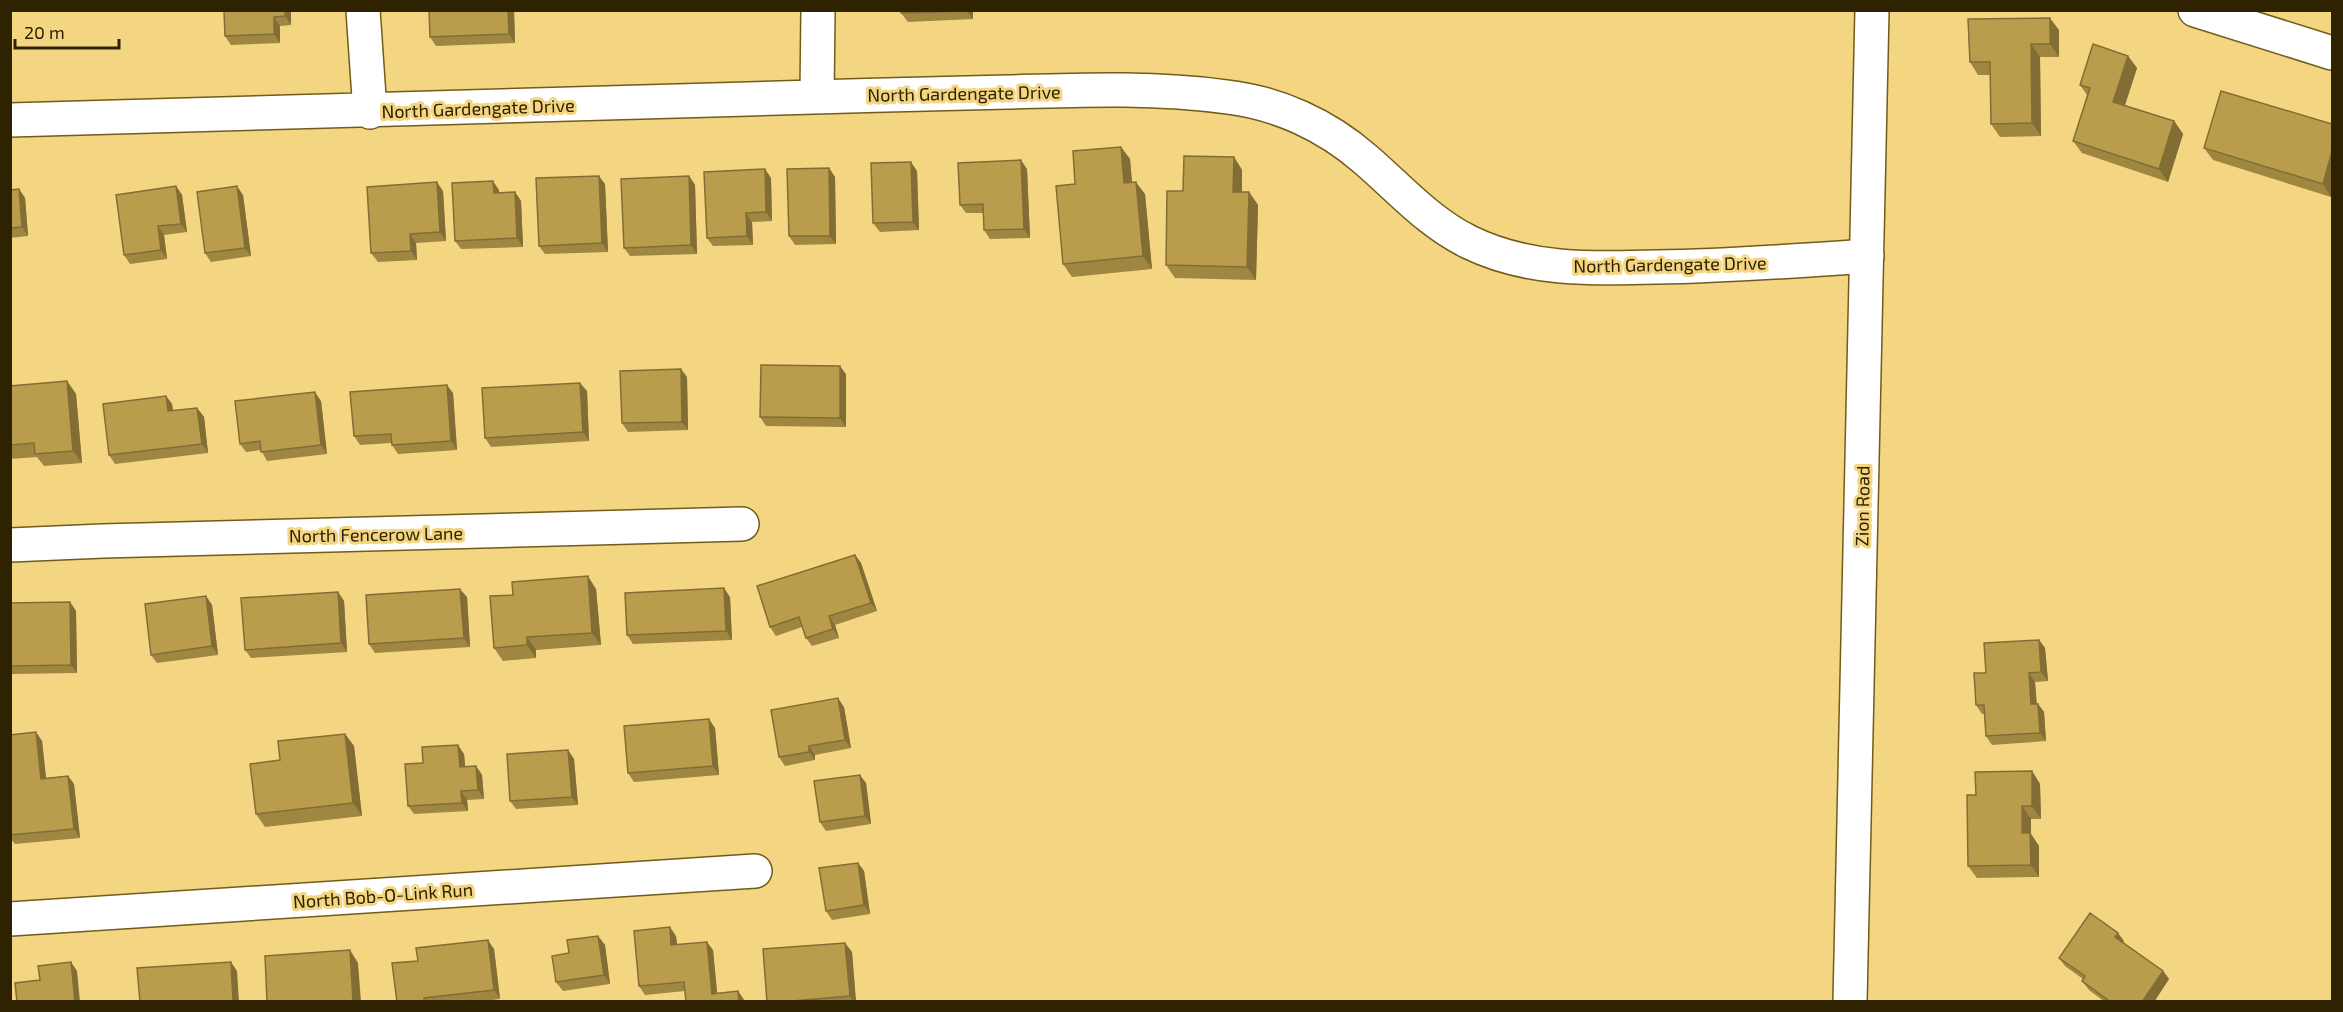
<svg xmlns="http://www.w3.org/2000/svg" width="2343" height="1012" font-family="'Exo 2',sans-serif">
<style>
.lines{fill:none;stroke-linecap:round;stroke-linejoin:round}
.street-casing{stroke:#715c1b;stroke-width:36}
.secondary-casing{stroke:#715c1b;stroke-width:36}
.street{stroke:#fff;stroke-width:33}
.secondary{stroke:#fff;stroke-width:33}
.wall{fill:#9f8741}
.shaded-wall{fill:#826e35}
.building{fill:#b99d4c;stroke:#826e35;stroke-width:1.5}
.labels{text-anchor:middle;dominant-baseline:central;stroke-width:6;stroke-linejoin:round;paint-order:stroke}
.street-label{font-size:18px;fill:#2e2200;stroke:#f3d582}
</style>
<rect width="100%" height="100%" fill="#f3d582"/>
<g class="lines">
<defs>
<path id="street" d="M363,10L370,112
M2195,10L2332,53
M817,96L818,10
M10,120C256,115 502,108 748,99C834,96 921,94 1007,92C1080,90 1154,87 1227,97C1278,103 1326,125 1365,159C1399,188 1428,222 1469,242C1528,271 1593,269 1657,267C1727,266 1797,261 1867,256
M10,545L103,541L742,524
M10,919L755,871"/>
<path id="secondary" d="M1850,1002L1872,10"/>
</defs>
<use href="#street" class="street-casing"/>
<use href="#secondary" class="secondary-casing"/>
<use href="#street" class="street"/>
<use href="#secondary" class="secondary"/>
</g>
<path class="wall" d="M291,10V25L280,26V43L231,45L225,36Z
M514,10L515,43L436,46L430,37Z
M901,10H973V19L908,22L901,13Z
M2059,30V57H2040L2041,136L2000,137L1991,124V75H1978L1970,62Z
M2128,56L2137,68L2125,105L2174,121L2183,134L2168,182L2082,153L2073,141L2087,95L2080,85Z
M2332,124L2331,197L2213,160L2204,148Z
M1121,147L1130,159L1132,182L1145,194L1152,269L1072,277L1063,264L1075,184Z
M1234,157L1242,170V192H1249L1258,205L1256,280L1175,278L1166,265L1183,191Z
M829,168L835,177L836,244L795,245L789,236Z
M1027,169L1030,238L990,239L984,230V213H966L960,205Z
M917,171L919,230L880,232L873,223Z
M689,176L695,185L697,254L630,256L624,248Z
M771,178L772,221L752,222L753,245L713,246L707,238Z
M605,184L608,252L545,254L539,246Z
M176,186L182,195L187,232L164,235L167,259L130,264L124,255Z
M19,189L25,198L28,236L10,238V190Z
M499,190V193L515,192L521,201L523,247L461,249L455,241Z
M443,191L446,241L416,243L417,260L378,262L371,253Z
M243,195L251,256L211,262L205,253Z
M846,374V427L766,426L760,417Z
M687,377L688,430L628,432L622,423Z
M67,381L76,394L82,463L44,466L37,457L10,459V386Z
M587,391L589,441L491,447L485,438Z
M453,393L457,450L398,454L392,445L391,443L360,445L354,436Z
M166,396L172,404L173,411L197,408L204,417L208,453L115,464L109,455Z
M321,401L327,454L267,461L261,450L246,452L240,444Z
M855,555L861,563L877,611L835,625L839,638L812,646L806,638L802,627L776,636L770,627Z
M596,589L601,645L536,650V658L503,661L494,648Z
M338,592L344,601L347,652L251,658L245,650Z
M206,596L212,605L218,655L157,663L151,655Z
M467,597L470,647L375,653L369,644Z
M730,597L732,640L633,644L627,635Z
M70,602L76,611L77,673L10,674V603Z
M2039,640L2045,648L2048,681L2035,682L2037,704H2038L2044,712L2046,741L1992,745L1986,736L1984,714H1982L1976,705L1986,673Z
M844,707L851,748L815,755V760L785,766L779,757Z
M715,728L719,775L634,782L628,773Z
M36,732L42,741L46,778L68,776L74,784L80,838L15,844L10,838V735Z
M345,734L354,746L362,816L265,827L256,814L280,760Z
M568,750L574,759L578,805L516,809L510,801Z
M464,754L465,766H476L482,775L484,799L467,800L468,811L414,814L408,806L423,763Z
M2032,771L2040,784L2041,819H2031V834L2039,846V877L1977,878L1968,866L1976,795Z
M866,783L871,824L826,831L820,822Z
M858,863L864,871L870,914L832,920L826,911Z
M598,936L605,945L610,984L563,991L556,982L569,953Z
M676,936L677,945L713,950L717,993L738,991L744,1000V1002H686L685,991L645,995L639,986Z
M2124,941L2123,942L2163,971L2169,979L2154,1002H2105L2089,990L2082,981L2083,979L2065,966L2059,958Z
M845,943L852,952L856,1002H767Z
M494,949L500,999L478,1002H397L418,961Z"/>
<path class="shaded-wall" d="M285,10H291V25L285,16Z
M508,10H514L515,43L509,34Z
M973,10V19L967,11Z
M274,17L280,26V43L274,34Z
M2050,18L2059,30V57L2050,44Z
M2031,44L2040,57L2041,136L2032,123Z
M2128,56L2137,68L2122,114L2113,102Z
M2174,121L2183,134L2168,182L2159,169Z
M1121,147L1130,159L1133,195L1124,183Z
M2332,151V193L2331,197L2323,184Z
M1234,157L1242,170V204L1233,192Z
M1021,160L1027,169L1030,238L1024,229Z
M911,162L917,171L919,230L913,222Z
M829,168L835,177L836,244L830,236Z
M765,169L771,178L772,221L766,212Z
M599,176L605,184L608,252L602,243Z
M689,176L695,185L697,254L691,245Z
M493,181L499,190L500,202L494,193Z
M437,182L443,191L446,241L440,232Z
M1136,182L1145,194L1152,269L1143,256Z
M176,186L182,195L187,232L181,224Z
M237,186L243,195L251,256L245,248Z
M19,189L25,198L28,236L22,227Z
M515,192L521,201L523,247L517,238Z
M1249,192L1258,205L1256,280L1247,267Z
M746,213L752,222L753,245L747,236Z
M158,226L164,235L167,259L161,250Z
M410,234L416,243L417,260L411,251Z
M840,366L846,374V427L840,418Z
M681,369L687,377L688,430L682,422Z
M67,381L76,394L82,463L73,451Z
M580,383L587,391L589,441L583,432Z
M447,385L453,393L457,450L451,441Z
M315,392L321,401L327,454L321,445Z
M166,396L172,404L174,420L168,411Z
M197,408L204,417L208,453L202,444Z
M855,555L861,563L877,611L871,603Z
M588,576L596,589L601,645L592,633Z
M724,588L730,597L732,640L726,631Z
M460,589L467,597L470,647L464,638Z
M338,592L344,601L347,652L341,643Z
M206,596L212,605L218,655L212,646Z
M70,602L76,611L77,673L71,665Z
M829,616L835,625L839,638L833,629Z
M527,637L536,650V658L527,645Z
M2039,640L2045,648L2048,681L2041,672Z
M2029,673L2035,682L2037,713L2031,704Z
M838,698L844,707L851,748L845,740Z
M2038,704L2044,712L2046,741L2040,733Z
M709,719L715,728L719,775L713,766Z
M36,732L42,741L47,787L41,779Z
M345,734L354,746L362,816L353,803Z
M458,745L464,754L466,776L460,767Z
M809,746L815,755V760L809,752Z
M568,750L574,759L578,805L572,797Z
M476,766L482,775L484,799L478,790Z
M2032,771L2040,784L2041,819L2032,806Z
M860,775L866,783L871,824L865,816Z
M68,776L74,784L80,838L74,829Z
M461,791L467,800L468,811L462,803Z
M2022,806L2031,819V834L2039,846V877L2031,865L2022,833Z
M858,863L864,871L870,914L864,905Z
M670,927L676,936L678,954L671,945Z
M2118,933L2124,941L2122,945L2115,937Z
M598,936L605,945L610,984L604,975Z
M488,940L494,949L500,999L494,990Z
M707,942L713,950L718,1002L712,994Z
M845,943L852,952L856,1002H853L850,996Z
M350,950L358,963L361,1002H353Z
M71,962L77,971L80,1002H75Z
M231,962L237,971L239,1002H233Z
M2163,971L2169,979L2154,1002H2142Z
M738,991L744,1000V1002H739Z"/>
<path class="building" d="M224,10H285V16L274,17V34L225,36Z
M429,10H508L509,34L430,37Z
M901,10H967V11L901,13Z
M2050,18V44H2031L2032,123L1991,124L1990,62H1970L1968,19Z
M2093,44L2128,56L2113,102L2174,121L2159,169L2073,141L2090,88L2080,85Z
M2221,91L2332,124V151L2323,184L2204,148Z
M1121,147L1124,183L1136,182L1143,256L1063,264L1056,186L1075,184L1073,151Z
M1184,156L1234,157L1233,192H1249L1247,267L1166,265L1167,191H1183Z
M1021,160L1024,229L984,230L983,204L960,205L958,163Z
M911,162L913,222L873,223L871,163Z
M829,168L830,236H789L787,169Z
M765,169L766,212L746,213L747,236L707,238L704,172Z
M599,176L602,243L539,246L536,178Z
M689,176L691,245L624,248L621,179Z
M493,181L494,193L515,192L517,238L455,241L452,183Z
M437,182L440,232L410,234L411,251L371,253L367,187Z
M176,186L181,224L158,226L161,250L124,255L116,195Z
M237,186L245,248L205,253L197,192Z
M19,189L22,227L10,228V190Z
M761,365L840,366V418L760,417Z
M681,369L682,422L622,423L620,371Z
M67,381L73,451L35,454L34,443L10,445V386Z
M580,383L583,432L485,438L482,388Z
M447,385L451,441L392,445L391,434L354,436L350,392Z
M315,392L321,445L261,452L260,441L240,444L235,401Z
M166,396L168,411L197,408L202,444L109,455L103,404Z
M855,555L871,603L829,616L833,629L806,638L799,617L770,627L757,586Z
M588,576L592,633L527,637V645L494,648L490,596L513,595L512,582Z
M724,588L726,631L627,635L625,593Z
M460,589L464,638L369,644L366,595Z
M338,592L341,643L245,650L241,598Z
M206,596L212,646L151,655L145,604Z
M70,602L71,665L10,666V603Z
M2039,640L2041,672L2029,673L2031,704H2038L2040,733L1986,736L1984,705H1976L1974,673H1986L1984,643Z
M838,698L845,740L809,746V752L779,757L771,710Z
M709,719L713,766L628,773L624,726Z
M36,732L41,779L68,776L74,829L10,835V735Z
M345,734L353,803L256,814L250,764L280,760L278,741Z
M458,745L460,767L476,766L478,790L461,791L462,803L408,806L405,764L423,763L422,747Z
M568,750L572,797L510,801L507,754Z
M2032,771V806H2022V833H2030L2031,865L1968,866L1967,795H1976L1975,772Z
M860,775L865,816L820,822L814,781Z
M858,863L864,905L826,911L819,868Z
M2090,913L2118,933L2115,937L2163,971L2142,1002H2111L2082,981L2085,976L2059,958Z
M670,927L671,945L707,942L712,994L738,991L739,1002H686L684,982L639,986L634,931Z
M598,936L604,975L556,982L552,956L569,953L567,940Z
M488,940L494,990L424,998V1002H397L392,963L418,961L416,948Z
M845,943L850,996L781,1002H767L763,949Z
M350,950L353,1002H267L265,956Z
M71,962L75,1002H17L15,983L40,980L38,966Z
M231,962L233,1002H140L137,968Z"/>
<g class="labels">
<g class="street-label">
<text transform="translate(964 93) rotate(-1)">North Gardengate Drive</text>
<text transform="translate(478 108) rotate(-2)">North Gardengate Drive</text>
<text transform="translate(1670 264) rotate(-1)">North Gardengate Drive</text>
<text transform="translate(1862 506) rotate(-89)">Zion Road</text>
<text transform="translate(376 534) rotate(-1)">North Fencerow Lane</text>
<text transform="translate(383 895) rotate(-4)">North Bob-O-Link Run</text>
</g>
</g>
<rect width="2343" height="1012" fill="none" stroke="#2e2200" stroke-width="24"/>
<path d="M15 39v9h104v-9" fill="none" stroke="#2e2200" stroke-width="3"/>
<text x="24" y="39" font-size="18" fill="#2e2200" stroke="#f3d582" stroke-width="4.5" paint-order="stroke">20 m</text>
</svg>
